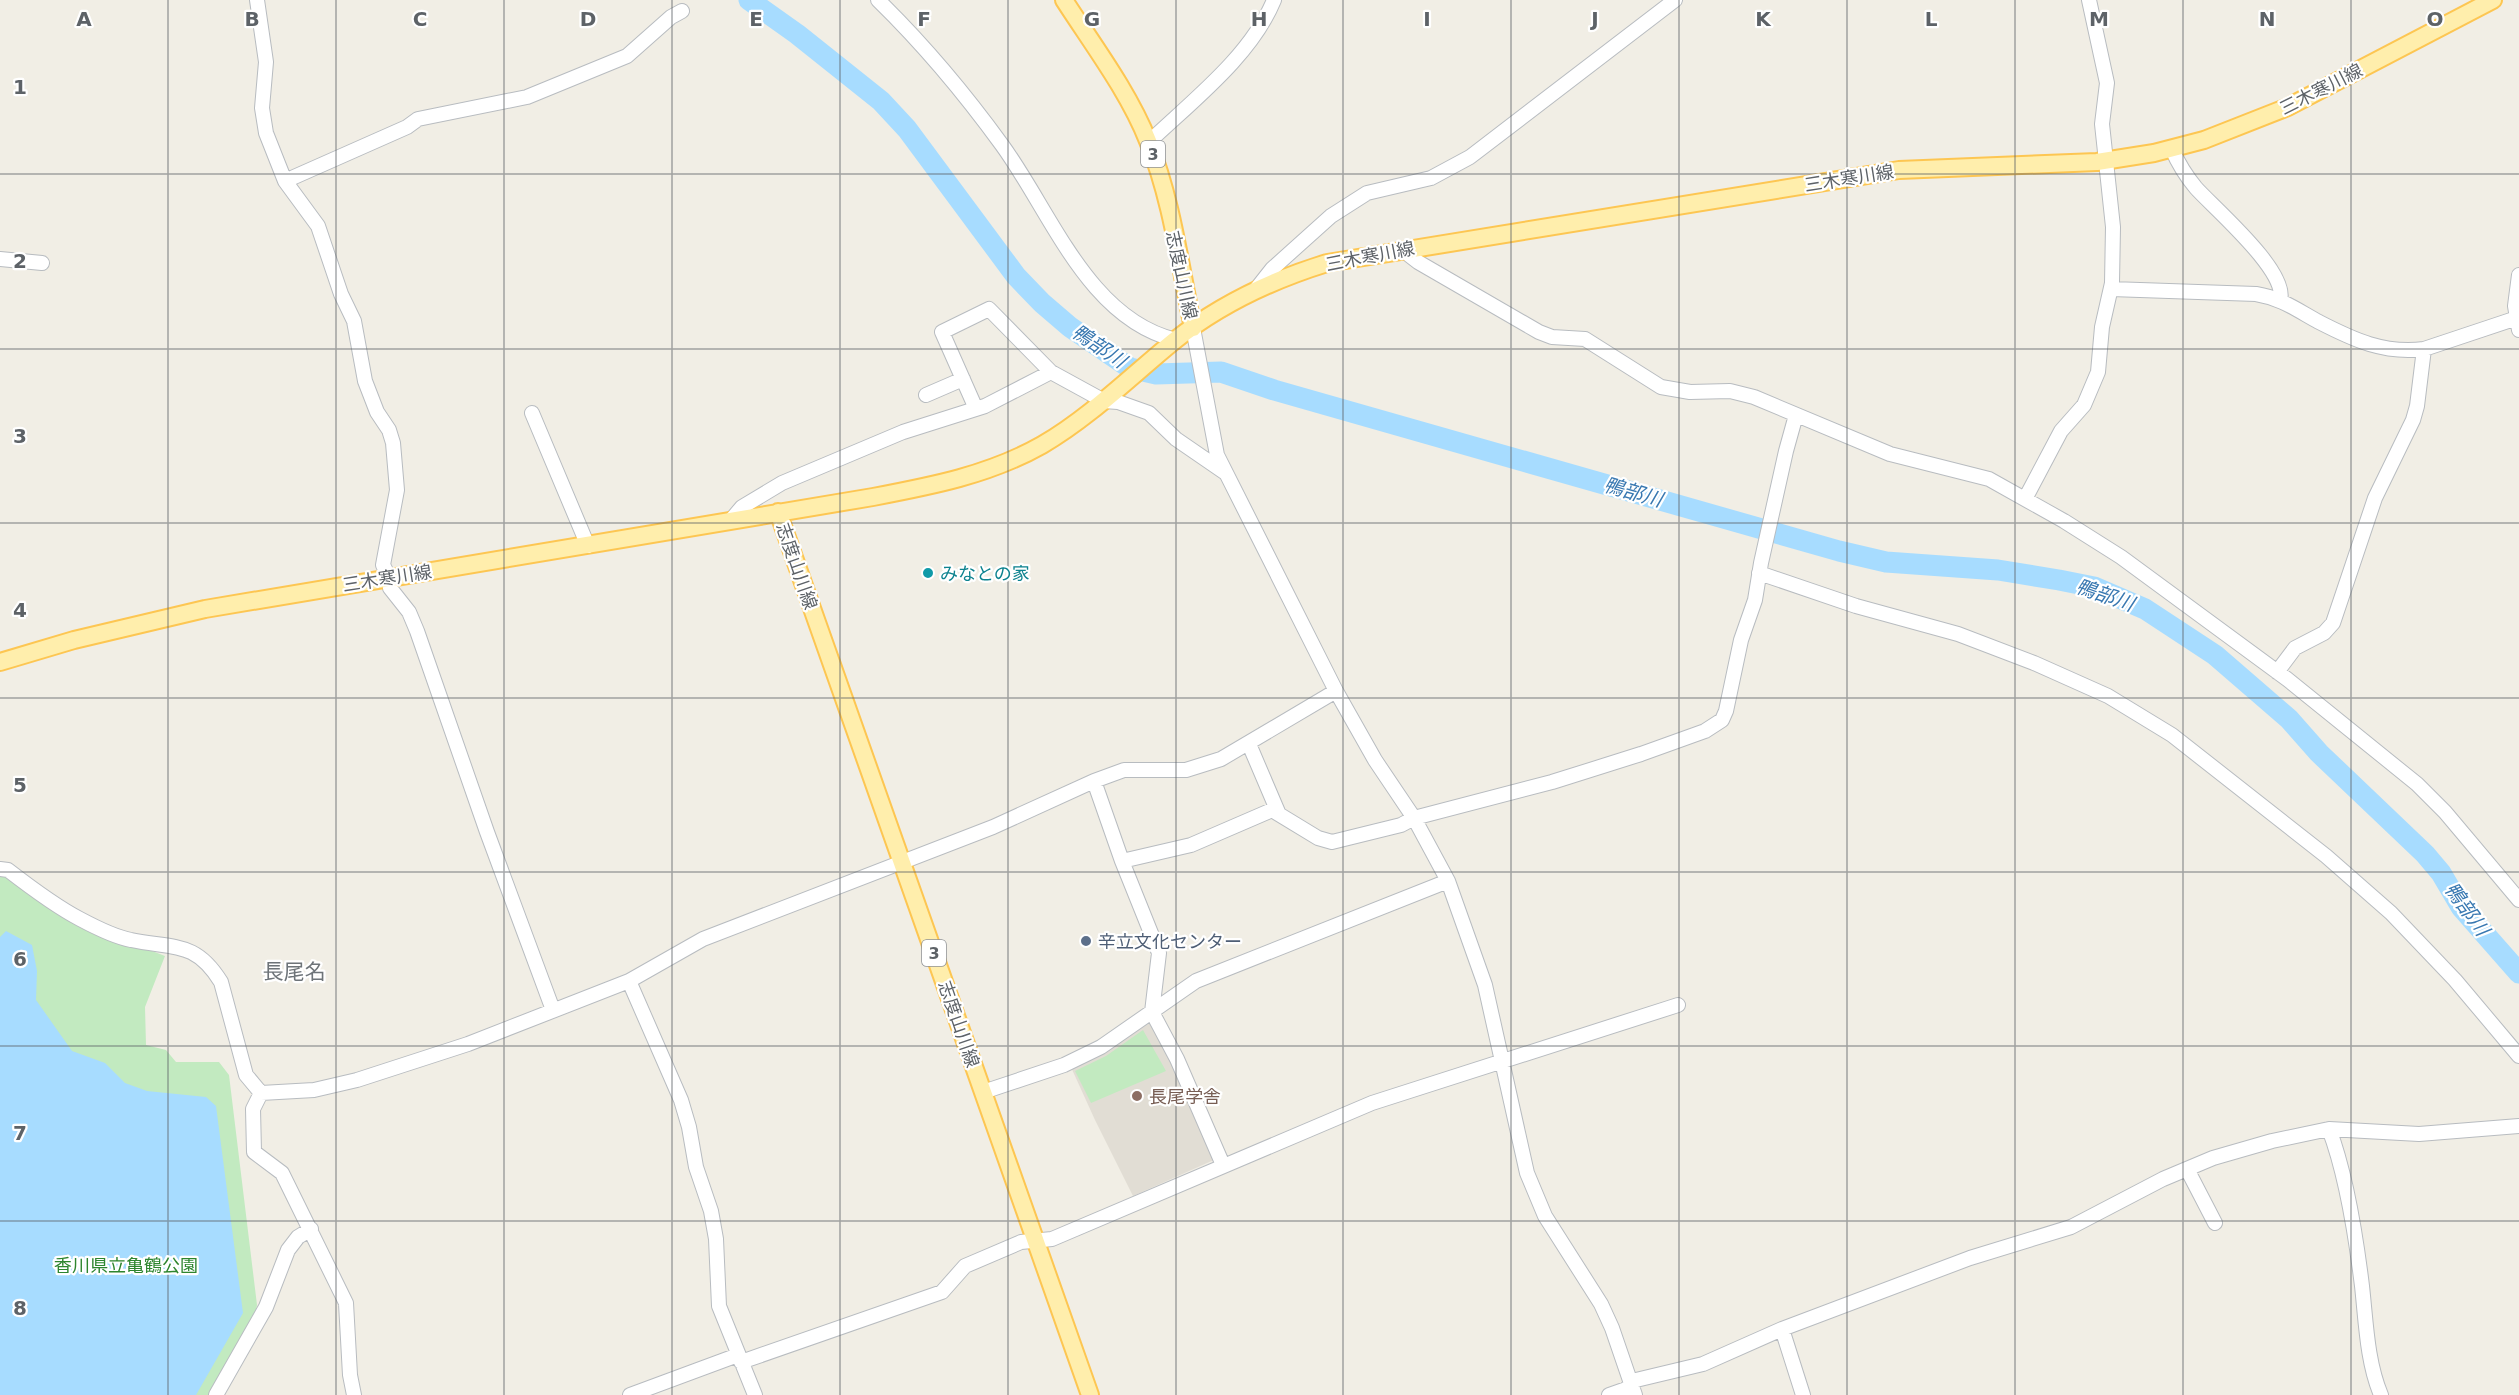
<svg xmlns="http://www.w3.org/2000/svg" width="2519" height="1395" font-family="'DejaVu Sans','Noto Sans JP',sans-serif">
<style>
.education{fill:#e1ddd4}
.green{fill:#c2eac0}
.water{fill:#a7dcff}
.lines{fill:none;stroke-linecap:round;stroke-linejoin:round}
.river{stroke:#a7dcff;stroke-width:21}
.minor-casing{stroke:#b8bcc0;stroke-width:16}
.major-casing{stroke:#fdc652;stroke-width:20}
.minor{stroke:#fff;stroke-width:14}
.major{stroke:#ffeeac;stroke-width:16}
.grid{fill:none;stroke:#5d6267;stroke-width:1.5;stroke-opacity:0.55}
.culture-dot{fill:#0f9aa8;stroke:#fff;stroke-width:2}
.service-dot{fill:#5c6f8a;stroke:#fff;stroke-width:2}
.education-dot{fill:#8d6e63;stroke:#fff;stroke-width:2}
.labels{text-anchor:middle;dominant-baseline:central;stroke-width:4.5;stroke-linejoin:round;paint-order:stroke}
.shield{fill:#fff;stroke:#8e9195;stroke-width:1.5}
.shield-label{font-size:16px;font-weight:bold;fill:#5d6267}
.street-label{font-size:18px;fill:#5d6267;stroke:#fff}
.culture-label{font-size:18px;fill:#0d838f;stroke:#fff;text-anchor:start}
.service-label{font-size:18px;fill:#4e5e75;stroke:#fff;text-anchor:start}
.education-label{font-size:18px;fill:#785e54;stroke:#fff;text-anchor:start}
.park-label{font-size:18px;fill:#2e852e;stroke:#fff}
.water-label{font-size:20px;font-style:italic;fill:#3878b1;stroke:#fff}
.quarter-label{font-size:21px;fill:#6e7479;stroke:#fff}
.grid-label{font-size:20px;text-anchor:middle;font-weight:bold;fill:#5d6267;stroke:#fff;stroke-width:4.5;stroke-linejoin:round;paint-order:stroke}
</style>
<rect width="100%" height="100%" fill="#f1eee5"/>
<path class="education" d="M1147,1018L1153,1020L1216,1159L1133,1196L1095,1120L1070,1065Z"/>
<path class="green" d="M0,872L74,921L165,956L145,1007L146,1045L166,1050L176,1062H219L229,1075L257,1305L253,1326L216,1395H0Z
M1143,1030L1166,1071L1091,1103L1075,1071L1106,1056Z"/>
<path class="water" d="M6,931L32,945L37,971L36,1000L72,1051L105,1063L125,1083L147,1091L206,1097L216,1106L243,1313L196,1395H0V937Z"/>
<g class="lines">
<path class="river" d="M749,0L797,34L881,101L907,129L1016,276L1042,303L1070,327L1130,368L1156,374L1221,372L1274,390L1839,551L1886,562L1998,570L2059,580L2094,587L2145,609L2215,655L2289,719L2319,753L2425,854L2441,873L2461,907L2519,973"/>
<defs>
<path id="minor" d="M257,0L266,62L262,108L266,133L285,181L318,226L341,294L354,321L365,381L377,412L389,430L393,443L397,490L383,565L389,577L390,588L409,612L417,631L487,832L553,1010
M878,0C923,44 965,94 1002,145C1051,212 1088,319 1176,340
M1149,142C1192,101 1251,56 1274,0
M2172,149C2178,163 2186,176 2196,188C2214,208 2289,272 2280,300
M285,181L407,127L418,119L527,97L627,56L671,17L682,11
M1407,249L1409,255L1418,262L1539,332L1552,337L1585,339L1661,387L1690,392L1730,391L1754,397L1890,454L1989,479L2064,521L2121,557L2287,679L2417,784L2445,812L2519,900
M0,259L42,263
M2519,275L2515,306L2519,330
M1257,288L1272,269L1331,216L1367,193L1431,178L1470,157L1675,0
M2111,289L2256,294C2281,298 2297,310 2319,322C2354,340 2384,354 2424,349
M1193,328L1217,455L1336,691L1375,760L1414,818L1448,881L1485,985L1527,1173L1545,1216L1601,1304L1612,1328L1635,1395
M926,395L963,379
M973,402L942,332L989,309L1051,372
M532,413L588,546
M2025,499L2061,431L2084,405L2098,372L2102,327L2112,283L2113,227L2102,124L2107,83L2089,0
M731,520L742,507L782,483L903,432L985,406L1051,372L1104,401L1118,402L1149,413L1176,439L1224,472
M1759,573L1856,606L1958,634L2034,663L2108,696L2172,735L2326,856L2391,913L2455,980L2519,1056
M2277,672L2295,648L2324,633L2333,623L2375,498L2413,420L2417,406L2424,349L2517,318
M1249,744L1278,812
M1094,781L1122,861L1159,953L1152,1012L1177,1059L1223,1165
M1122,861L1191,845L1272,810L1318,838L1332,842L1401,825L1414,818L1552,782L1641,754L1705,731L1722,720L1726,711L1741,640L1755,600L1761,563L1786,451L1796,415
M0,869L8,870C30,887 55,906 80,919C95,927 115,937 131,940C173,949 195,940 221,982L246,1075L261,1093L314,1090L357,1080L468,1044L629,981L703,939L993,827L1094,781L1124,770H1186L1221,759L1336,691
M629,981L681,1100L689,1127L696,1167L711,1211L716,1239L719,1306L755,1395
M983,1092L1064,1065L1101,1047L1196,981L1448,881
M261,1093L253,1109L254,1152L282,1173L346,1303L350,1375L354,1395
M2329,1129C2347,1176 2356,1237 2362,1286C2366,1322 2367,1362 2381,1395
M2187,1169L2215,1223
M1782,1329L1803,1395
M741,1362L942,1292L965,1266L1021,1242L1052,1239L1372,1103L1678,1005
M216,1395L266,1307L288,1250L298,1237L311,1229
M630,1395L738,1355
M1609,1395L1626,1389L1636,1380L1703,1364L1782,1329L1970,1258L2071,1227L2163,1179L2213,1158L2272,1141L2329,1129L2419,1134L2519,1126"/>
<path id="major" d="M1064,0C1093,45 1128,91 1148,141C1172,200 1180,266 1193,328
M778,512L1090,1395
M0,662L74,640L205,609L873,497C931,486 989,475 1042,445C1090,417 1130,377 1174,341C1219,305 1272,280 1327,263L1899,170L2097,162L2154,153L2204,140L2288,107L2493,0"/>
</defs>
<use href="#minor" class="minor-casing"/>
<use href="#major" class="major-casing"/>
<use href="#minor" class="minor"/>
<use href="#major" class="major"/>
</g>
<path class="grid" d="M168,0V1395M336,0V1395M504,0V1395M672,0V1395M840,0V1395M1008,0V1395M1176,0V1395M1343,0V1395M1511,0V1395M1679,0V1395M1847,0V1395M2015,0V1395M2183,0V1395M2351,0V1395M0,174H2519M0,349H2519M0,523H2519M0,698H2519M0,872H2519M0,1046H2519M0,1221H2519"/>
<circle class="culture-dot" cx="928" cy="573" r="6"/>
<circle class="service-dot" cx="1086" cy="941" r="6"/>
<circle class="education-dot" cx="1137" cy="1096" r="6"/>
<g class="labels">
<g class="shield">
<rect x="1141" y="141" width="24" height="26" rx="4.5"/>
<rect x="922" y="940" width="24" height="26" rx="4.5"/>
</g>
<g class="shield-label">
<text x="1153" y="154">3</text>
<text x="934" y="953">3</text>
</g>
<g class="street-label">
<text transform="translate(2321 89) rotate(-27)">三木寒川線</text>
<text transform="translate(1849 178) rotate(-9)">三木寒川線</text>
<text transform="translate(1370 256) rotate(-11)">三木寒川線</text>
<text transform="translate(1182 275) rotate(78)">志度山川線</text>
<text transform="translate(797 566) rotate(71)">志度山川線</text>
<text transform="translate(387 578) rotate(-9)">三木寒川線</text>
<text transform="translate(959 1024) rotate(71)">志度山川線</text>
</g>
<g class="culture-label">
<text x="940" y="573">みなとの家</text>
</g>
<g class="service-label">
<text x="1098" y="941">辛立文化センター</text>
</g>
<g class="education-label">
<text x="1149" y="1096">長尾学舎</text>
</g>
<g class="park-label">
<text x="126" y="1265">香川県立亀鶴公園</text>
</g>
<g class="water-label">
<text transform="translate(1099 346) rotate(34)">鴨部川</text>
<text transform="translate(1633 492) rotate(16)">鴨部川</text>
<text transform="translate(2105 595) rotate(19)">鴨部川</text>
<text transform="translate(2467 909) rotate(54)">鴨部川</text>
</g>
<g class="quarter-label">
<text x="294" y="972">長尾名</text>
</g>
</g>
<g class="grid-label">
<text x="84" y="26">A</text>
<text x="252" y="26">B</text>
<text x="420" y="26">C</text>
<text x="588" y="26">D</text>
<text x="756" y="26">E</text>
<text x="924" y="26">F</text>
<text x="1092" y="26">G</text>
<text x="1259" y="26">H</text>
<text x="1427" y="26">I</text>
<text x="1595" y="26">J</text>
<text x="1763" y="26">K</text>
<text x="1931" y="26">L</text>
<text x="2099" y="26">M</text>
<text x="2267" y="26">N</text>
<text x="2435" y="26">O</text>
<text x="20" y="94">1</text>
<text x="20" y="268">2</text>
<text x="20" y="443">3</text>
<text x="20" y="617">4</text>
<text x="20" y="792">5</text>
<text x="20" y="966">6</text>
<text x="20" y="1140">7</text>
<text x="20" y="1315">8</text>
</g>
</svg>
